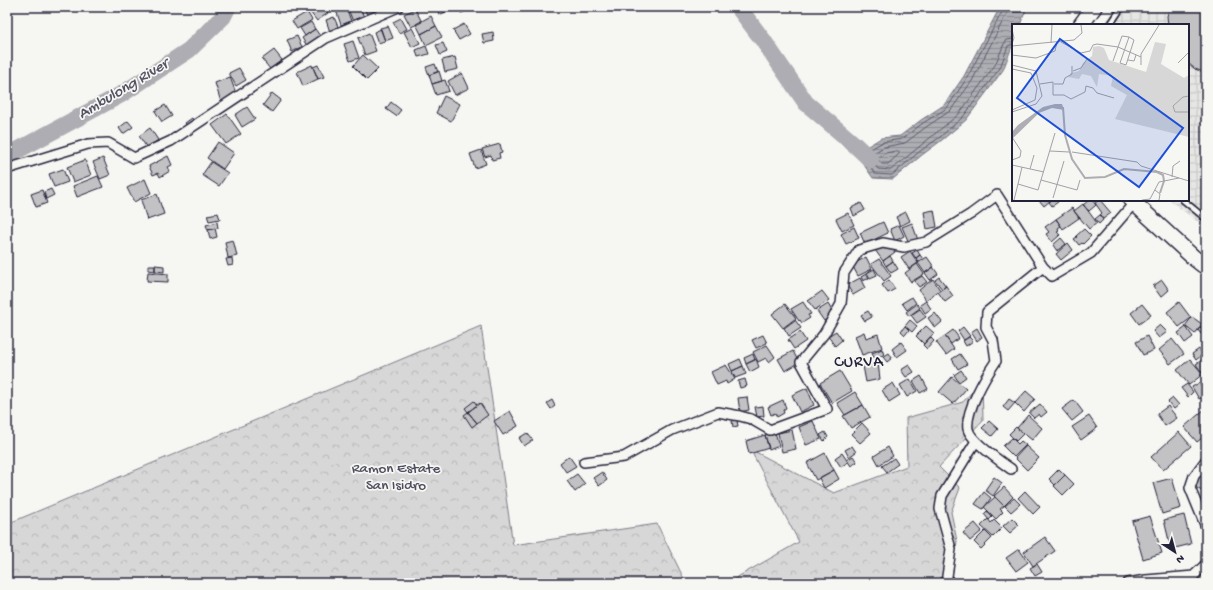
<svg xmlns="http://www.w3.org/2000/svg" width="1213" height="590" font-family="'Gochi Hand',sans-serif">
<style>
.industrial{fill:url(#industrial-grid)}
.forest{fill:url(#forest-crowns);stroke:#7c7c89}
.water{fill:url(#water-rules);stroke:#757583}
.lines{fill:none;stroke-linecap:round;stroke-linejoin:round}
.shore{stroke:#5a5a6b;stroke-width:1}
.river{stroke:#adadb3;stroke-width:17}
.building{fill:#c2c2c4;stroke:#22223b}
.lane-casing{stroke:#22223b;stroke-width:8}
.street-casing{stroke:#22223b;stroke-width:12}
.primary-casing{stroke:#22223b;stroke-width:18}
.lane{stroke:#f6f6f2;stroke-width:4.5}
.street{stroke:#f6f6f2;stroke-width:9}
.primary{stroke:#f6f6f2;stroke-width:15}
.labels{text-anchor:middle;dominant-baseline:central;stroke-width:3.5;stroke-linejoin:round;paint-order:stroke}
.park-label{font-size:15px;fill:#4f4f62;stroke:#f6f6f2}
.water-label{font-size:16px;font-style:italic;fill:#535365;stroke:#f6f6f2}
.neighbourhood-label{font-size:16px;letter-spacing:1px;fill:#22223b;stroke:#f6f6f2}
.inset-river{fill:none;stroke:#adadb3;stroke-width:2}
.inset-road{fill:none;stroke:#a1a1a9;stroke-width:1}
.view{fill:#1d4ed8;fill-opacity:0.15;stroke:#1d4ed8;stroke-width:2}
.inset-edge{fill:none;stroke:#22223b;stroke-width:2}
</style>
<defs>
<pattern id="industrial-grid" width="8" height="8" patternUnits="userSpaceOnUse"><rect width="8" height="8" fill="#e6e6e4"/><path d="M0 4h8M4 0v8" fill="none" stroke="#c5c5c4"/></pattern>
<pattern id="forest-crowns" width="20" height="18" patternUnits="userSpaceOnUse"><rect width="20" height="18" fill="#d7d7d7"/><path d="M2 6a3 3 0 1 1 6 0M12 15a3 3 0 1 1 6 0" fill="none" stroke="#b8b8b9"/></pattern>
<pattern id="water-rules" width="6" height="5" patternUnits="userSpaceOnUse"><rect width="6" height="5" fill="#adadb3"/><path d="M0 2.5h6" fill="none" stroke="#8c8c93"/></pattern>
</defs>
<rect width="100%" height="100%" fill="#f6f6f2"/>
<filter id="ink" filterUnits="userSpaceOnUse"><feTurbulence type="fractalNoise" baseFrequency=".025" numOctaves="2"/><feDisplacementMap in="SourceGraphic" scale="8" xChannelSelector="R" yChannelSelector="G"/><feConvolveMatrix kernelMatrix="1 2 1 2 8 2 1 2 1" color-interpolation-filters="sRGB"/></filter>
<g filter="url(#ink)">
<path class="industrial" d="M1116,7H1206V228L1169,200H1188V25H1104Z"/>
<path class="forest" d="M481,326L513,545L657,524L686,583H7V524Z
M982,381L983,420L939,467L960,488L951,512L957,541L951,583H727L799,542L750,449L834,493L907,466L906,418L963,402Z"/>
<path class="water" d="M1000,7H1027L1020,25H1013V44L1003,70L966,120L942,140L922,155L893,179L873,178L853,149L854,144L868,146L881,138L900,136L921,120L944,105L964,76Z"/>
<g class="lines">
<path class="shore" d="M1003,7V10L967,78L947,108L923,123L902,139L883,142L869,150H861L860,152L875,174L892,175L919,152L940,137L963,117L1000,68L1008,46L1013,44
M1008,7L1007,13L972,81L950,111L926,127L905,143L884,147L870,155V157L878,169L891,170L959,114L995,65L1004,44L1007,40L1013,39
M898,151L900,152L899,154L888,164H882L878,159L879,157L886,153Z"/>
<path class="river" d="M738,7L763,40L806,103L854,144L871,160
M7,156L122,94L189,50L223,17L228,7"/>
</g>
<path class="building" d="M316,7H324L328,13L317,21L310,12Z
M335,7H346L351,21L341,25Z
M352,7H360L365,20L354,24L348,9Z
M364,7H384L386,11L368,18Z
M437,7H449L450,10L439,15Z
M459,7H468L469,10L461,13Z
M1170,7H1206V73L1195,69L1188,63V25H1168L1167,16Z
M415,9L422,22L411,27L404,14Z
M307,12L312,20L297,29L292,21Z
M431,16L436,26L421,34L416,24Z
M334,17L339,29L330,32L326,20Z
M401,18L407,29L399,33L393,22Z
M311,22L315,29L305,36L300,28Z
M464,24L470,34L459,40L453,30Z
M388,26L393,38L385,41L380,28Z
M436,26L442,37L426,45L421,34Z
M412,28L420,43L412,47L404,32Z
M315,29L323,40L309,49L302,38Z
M381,29L385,41L378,43L374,32Z
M493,32L494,41L484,43L482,34Z
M369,33L376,51L365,55L358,38Z
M297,36L302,47L292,52L287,40Z
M353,41L359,58L350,61L344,44Z
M443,43L447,52L440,55L436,45Z
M426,46L429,54L418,57L416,50Z
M274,50L282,60L270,69L262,59Z
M363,55L378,69L367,80L353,66Z
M455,57L458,69L445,72L442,60Z
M435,64L438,72L429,75L426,67Z
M312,65L318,79L303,86L297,72Z
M318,65L324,77L318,79L313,67Z
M239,68L246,80L236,86L229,73Z
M439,71L442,81L432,84L429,75Z
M462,73L469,88L455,95L448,81Z
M230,77L237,96L221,102L215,83Z
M445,80L449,91L436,95L432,84Z
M272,93L281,100L272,112L263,105Z
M444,96L460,104L451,121L436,113Z
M391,102L401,110L396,116L386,109Z
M165,105L172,116L162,122L155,111Z
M247,107L255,119L242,127L235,115Z
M227,114L241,134L226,144L212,125Z
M192,118L195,124L188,128L185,123Z
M128,121L133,127L123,134L119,128Z
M150,128L158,140L147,148L139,136Z
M218,142L234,153L223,169L207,158Z
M500,144L502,152L499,153L500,158L492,160L491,155L485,157L482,149Z
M481,150L486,164L475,168L470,154Z
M168,156L172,165L168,167L170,171L160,177L158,173L153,175L149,166Z
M103,158L110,175L100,179L93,162Z
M85,160L91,175L73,182L67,167Z
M211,162L228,173L219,186L202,175Z
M63,169L68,182L54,187L49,174Z
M98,176L103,187L77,197L73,186Z
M145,179L151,193L134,202L127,188Z
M51,189L54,195L46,199L44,192Z
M42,190L47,203L36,207L31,194Z
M157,194L164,214L147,220L141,200Z
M1039,200H1051L1044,206Z
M1052,200H1057L1058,202L1052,206L1049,202Z
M1089,200H1092L1096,205L1089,211L1083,205Z
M1099,200H1100L1111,213L1103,219L1100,215L1102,213L1095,203Z
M861,203L865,210L854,216L851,208Z
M1083,204L1097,223L1089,229L1074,211Z
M1072,208L1079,218L1063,229L1056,219Z
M934,210L937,227L927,229L924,212Z
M906,212L910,221L900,226L896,217Z
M218,213L220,219L209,221L207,215Z
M848,213L854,225L842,231L836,219Z
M1100,215L1103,220L1099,224L1095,219Z
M1056,219L1061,226L1058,228L1059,231L1057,232L1060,235L1052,242L1046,234L1049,232L1045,227Z
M217,222L218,228L208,230L206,225Z
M883,222L888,233L865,244L860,233Z
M912,223L919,243H909L902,227Z
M899,225L904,236L895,241L890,229Z
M854,227L859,238L846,244L841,234Z
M215,228L217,237L210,239L208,230Z
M1084,229L1091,236L1083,244L1082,243L1079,245L1074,239L1077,237L1076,236Z
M1061,238L1066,244L1057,251L1053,245Z
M233,240L237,256L228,258L225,242Z
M1068,243L1073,250L1061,260L1056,254Z
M882,245L884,249L890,245L895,252L883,261L875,250Z
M917,250L920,255L916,258L912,253Z
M910,251L918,263L909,269L901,257Z
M920,255L923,259L918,262L916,258Z
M890,256L893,261L886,266L883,261Z
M866,257L872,269L858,276L852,265Z
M927,257L934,267L925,273L918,263Z
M232,258L233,265L228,266L226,259Z
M879,259L891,276L884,281L871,264Z
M893,261L898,269L891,273L886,266Z
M917,264L924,274L911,282L905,273Z
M148,265H155V271L148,270Z
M155,265L164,266V272L155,271Z
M933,267L938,274L930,280L925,273Z
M874,269L877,275L870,278L867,273Z
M148,272L168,274V282L147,281Z
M866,274L869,278L863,281L861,277Z
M922,276L927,282L919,287L914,281Z
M939,277L946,286L942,289L935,280Z
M860,278L865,288L853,295L847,285Z
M933,279L940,290L926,300L919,290Z
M889,280L895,289L888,293L882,285Z
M1162,280L1169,290L1161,297L1153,286Z
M946,286L953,296L945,302L938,292Z
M822,291L829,300L815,310L808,301Z
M912,297L916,303L907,310L902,303Z
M926,301L931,309L925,313L920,305Z
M803,302L811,314L808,315L810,318L802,323L800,320L799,321L791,309Z
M1179,302L1191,318L1179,327L1167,312Z
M785,304L796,318L783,328L772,314Z
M828,304L834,314L824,321L817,311Z
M917,304L920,308L909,316L906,312Z
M1142,304L1151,315L1139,324L1131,313Z
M920,309L926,317L917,323L911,315Z
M868,311L872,317L865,321L861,315Z
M935,313L942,322L935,328L928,318Z
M1192,317L1202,324L1195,334L1185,326Z
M795,320L801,328L789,336L784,328Z
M910,320L917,326L912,332L905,326Z
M1160,325L1167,332L1159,338L1153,331Z
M1203,325L1206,330L1201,334L1198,330Z
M905,326L909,330L905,335L901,331Z
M926,326L934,333L924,344L916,336Z
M963,327L970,336L964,340L958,331Z
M1186,327L1193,337L1185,343L1178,333Z
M977,328L982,337L977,341L971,332Z
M953,330L959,338L951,344L945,336Z
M836,331L842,340L835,346L828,336Z
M800,332L806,341L794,349L788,340Z
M864,332L866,338L878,334L882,348L862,355L855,336Z
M763,335L767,343L756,348L752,340Z
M945,336L954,349L946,355L936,342Z
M1147,336L1154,350L1143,355L1136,342Z
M930,337L934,341L927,349L923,345Z
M969,337L973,341L966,346L963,341Z
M1172,339L1184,354L1170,364L1159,350Z
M901,342L907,350L897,357L892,349Z
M767,345L775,357L769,362L766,358L758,362L753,352Z
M882,349L884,355L874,358L872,353Z
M1199,349L1203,354L1196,360L1192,354Z
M793,351L799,363L785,371L778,359Z
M889,353L892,358L887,362L883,357Z
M753,354L755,360L746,364L744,358Z
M960,354L967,364L958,369L952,359Z
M1205,358L1206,361V370L1202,373L1196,364Z
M740,359L743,366L732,371L729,364Z
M756,359L759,367L750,372L746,364Z
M1190,359L1203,374L1189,385L1177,370Z
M878,363L880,379L866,382L863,366Z
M726,365L735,379L727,384L726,381L717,385L711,372Z
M909,365L914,372L906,377L901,370Z
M743,366L746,374L735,378L732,371Z
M961,370L966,377L959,382L954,375Z
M840,371L852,391L832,403L820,383Z
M921,376L928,389L920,393L913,381Z
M952,377L966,389L953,404L939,392Z
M745,379L747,386L740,388L738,381Z
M910,379L917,391L907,397L900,385Z
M893,383L900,395L889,402L882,390Z
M1199,383L1206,394L1199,399L1192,387Z
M1187,384L1193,392L1188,397L1181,388Z
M807,388L814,405L800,412L792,395Z
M1026,391L1035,399L1024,412L1015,403Z
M855,392L863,405L845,415L837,403Z
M747,397L749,410L740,412L738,398Z
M1173,398L1179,405L1174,409L1168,402Z
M1009,399L1015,403L1008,411L1003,407Z
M552,400L555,406L551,409L547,403Z
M783,400L786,408L783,410L784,413L777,417L775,413L771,415L768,407Z
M1074,400L1083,412L1072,421L1062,409Z
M474,401L477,405L468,412L465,408Z
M480,403L488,415L477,423L468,412Z
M1040,404L1047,412L1041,417L1039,414L1034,418L1029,413Z
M863,405L870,417L851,428L843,416Z
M763,406L764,416L757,417L755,407Z
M1168,406L1177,418L1165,426L1157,414Z
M1206,408V435L1197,442L1184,427Z
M510,411L518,426L503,435L494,421Z
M468,412L477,423L472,427L464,415Z
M1028,415L1042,428L1032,440L1017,428Z
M1089,416L1097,428L1081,440L1072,427Z
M737,420L738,426L733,427L732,421Z
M813,421L821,439L806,445L799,427Z
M989,421L998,429L992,436L982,428Z
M862,423L871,433L860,443L851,434Z
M1016,427L1023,434L1016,441L1009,434Z
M792,430L796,449L782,452L778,433Z
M775,432L779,446L769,450L765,435Z
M825,432L828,437L824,441L820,435Z
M1179,432L1191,446L1163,470L1151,457Z
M527,433L533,440L524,446L519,438Z
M765,435L769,448L749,454L746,441Z
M1012,438L1018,444L1021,441L1026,445L1014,457L1003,446Z
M852,446L856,452L849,457L845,450Z
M1026,446L1039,458L1027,470L1015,458Z
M888,447L893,456L879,465L874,456Z
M825,453L834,470L816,480L807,463Z
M842,453L848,462L841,467L835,458Z
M569,456L576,466L566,472L560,463Z
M853,456L857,462L851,466L847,460Z
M894,458L898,464L887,472L882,466Z
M1059,469L1065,475L1055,485L1049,479Z
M834,470L839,479L824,488L819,478Z
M602,472L607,480L599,486L593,478Z
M1203,472L1206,474V494L1194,486Z
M577,474L585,484L575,492L567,481Z
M1065,475L1074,484L1063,495L1054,486Z
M994,477L1002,483L993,496L985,490Z
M1172,478L1181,508L1162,514L1153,483Z
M1004,487L1013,497L1004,506L994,496Z
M1025,491L1040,507L1033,514L1018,498Z
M984,492L991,498L983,509L975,504Z
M995,497L1004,506L1000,509L1003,512L996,519L984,507Z
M1014,498L1020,504L1011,512L1005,506Z
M987,511L992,517L989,520L984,514Z
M1184,515L1191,544L1171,549L1164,520Z
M1150,516L1162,553L1143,559L1132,521Z
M1012,518L1019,525L1010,533L1003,526Z
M988,519L991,523L994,520L1002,528L993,537L981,526Z
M975,523L982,531L970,541L963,533Z
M985,531L992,538L981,549L974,542Z
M1045,537L1055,551L1033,566L1024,552Z
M1019,549L1028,562L1016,571L1006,558Z
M1037,564L1042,572L1035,576L1030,568Z"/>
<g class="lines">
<defs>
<path id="lane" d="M1110,25L1122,7
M1183,200L1206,219"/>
<path id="street" d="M7,169L88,144L108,143L134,158L171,141L326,38L398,7
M1206,460L1194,476L1190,488L1206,527
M584,462L624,457L672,430L718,412L740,416L751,419L770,430L827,409L801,362L824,334L841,304L844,273L859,250L883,243L904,247L926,242L971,214L997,195L1043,267L1052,276L1091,253L1134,203
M1011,469C1001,462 970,440 968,429C965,411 986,376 996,361L993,340L986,327L987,312L1043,267
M946,583L951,549L940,509L942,496L976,441
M1128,583L1146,580L1194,576
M1186,583L1206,564"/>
<path id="primary" d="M1081,25L1094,7
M1131,200L1194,258L1203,265L1206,266"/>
</defs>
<use href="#lane" class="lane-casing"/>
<use href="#street" class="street-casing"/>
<use href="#primary" class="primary-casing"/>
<use href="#lane" class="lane"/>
<use href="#street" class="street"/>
<use href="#primary" class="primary"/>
</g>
</g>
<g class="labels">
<g class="park-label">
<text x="396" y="469">Ramon Estate<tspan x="396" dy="17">San Isidro</tspan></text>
</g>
<g class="water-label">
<text transform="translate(124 90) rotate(-31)">Ambulong River</text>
</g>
<g class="neighbourhood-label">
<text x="859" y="363">CURVA</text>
</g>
</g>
<g transform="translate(1012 24)">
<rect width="177" height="177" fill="#f6f6f2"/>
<path d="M143,18L154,20L149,40L172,54L177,51V113L103,95L115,71L99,62L101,52L87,50L85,63L79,52L70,50L67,55L56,53L59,49L67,47L71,39L80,32L81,23L87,22L92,24L97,36L134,48Z" fill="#d7d7d7"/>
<path d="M43,80H50L52,86L40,84L27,89L0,115V108L6,101L31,83Z" fill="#adadb3"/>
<path class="inset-river" d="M51,83L53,111L60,135L73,154L93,153L112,145L145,148L151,151L152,157L148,169"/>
<path class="inset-road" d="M0,5L2,14L0,20M49,18L69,29L78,27L81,21L85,20L106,23L129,33M39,19L40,1M0,22L62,16L70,9L69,1M0,31L24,34L43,27L45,18M116,36L122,37L124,31M101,37L110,12L117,13L108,39L114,41L122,16L117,13M166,39L177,28M0,41L24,47L30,72L24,80L0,88M129,41V30L147,1M0,45L19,49L25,64L23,76L0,86M61,47L69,44L75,35M28,60L41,58V71H52L59,75L73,68L74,62L81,64L85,69L102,74M42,60H51L53,54L60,50V42M177,72L171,73L161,82L163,88H177M0,113L9,127L8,133L0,136M38,127L57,128M60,128L125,138L129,142L167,154M0,141L32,148M18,145L22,131M160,153L161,142L168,137M29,156L65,166L68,156M6,160L10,143M143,166L148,170L147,176M41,174L52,137M2,176L6,160L26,166L43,109M130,176L138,175L147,158L167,154L177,157"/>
<path class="view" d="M48,15L171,104L127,163L5,74Z"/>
<rect width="177" height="177" class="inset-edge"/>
</g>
<rect width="1213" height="590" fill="none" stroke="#f6f6f2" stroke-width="24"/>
<rect x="12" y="12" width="1189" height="566" fill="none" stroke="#22223b" stroke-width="1.5" filter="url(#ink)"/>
<g transform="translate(1175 552) rotate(144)" stroke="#f6f6f2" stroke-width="3" paint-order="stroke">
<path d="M0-3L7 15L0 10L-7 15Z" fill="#22223b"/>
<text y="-6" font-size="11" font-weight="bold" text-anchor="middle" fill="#22223b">N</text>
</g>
</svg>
